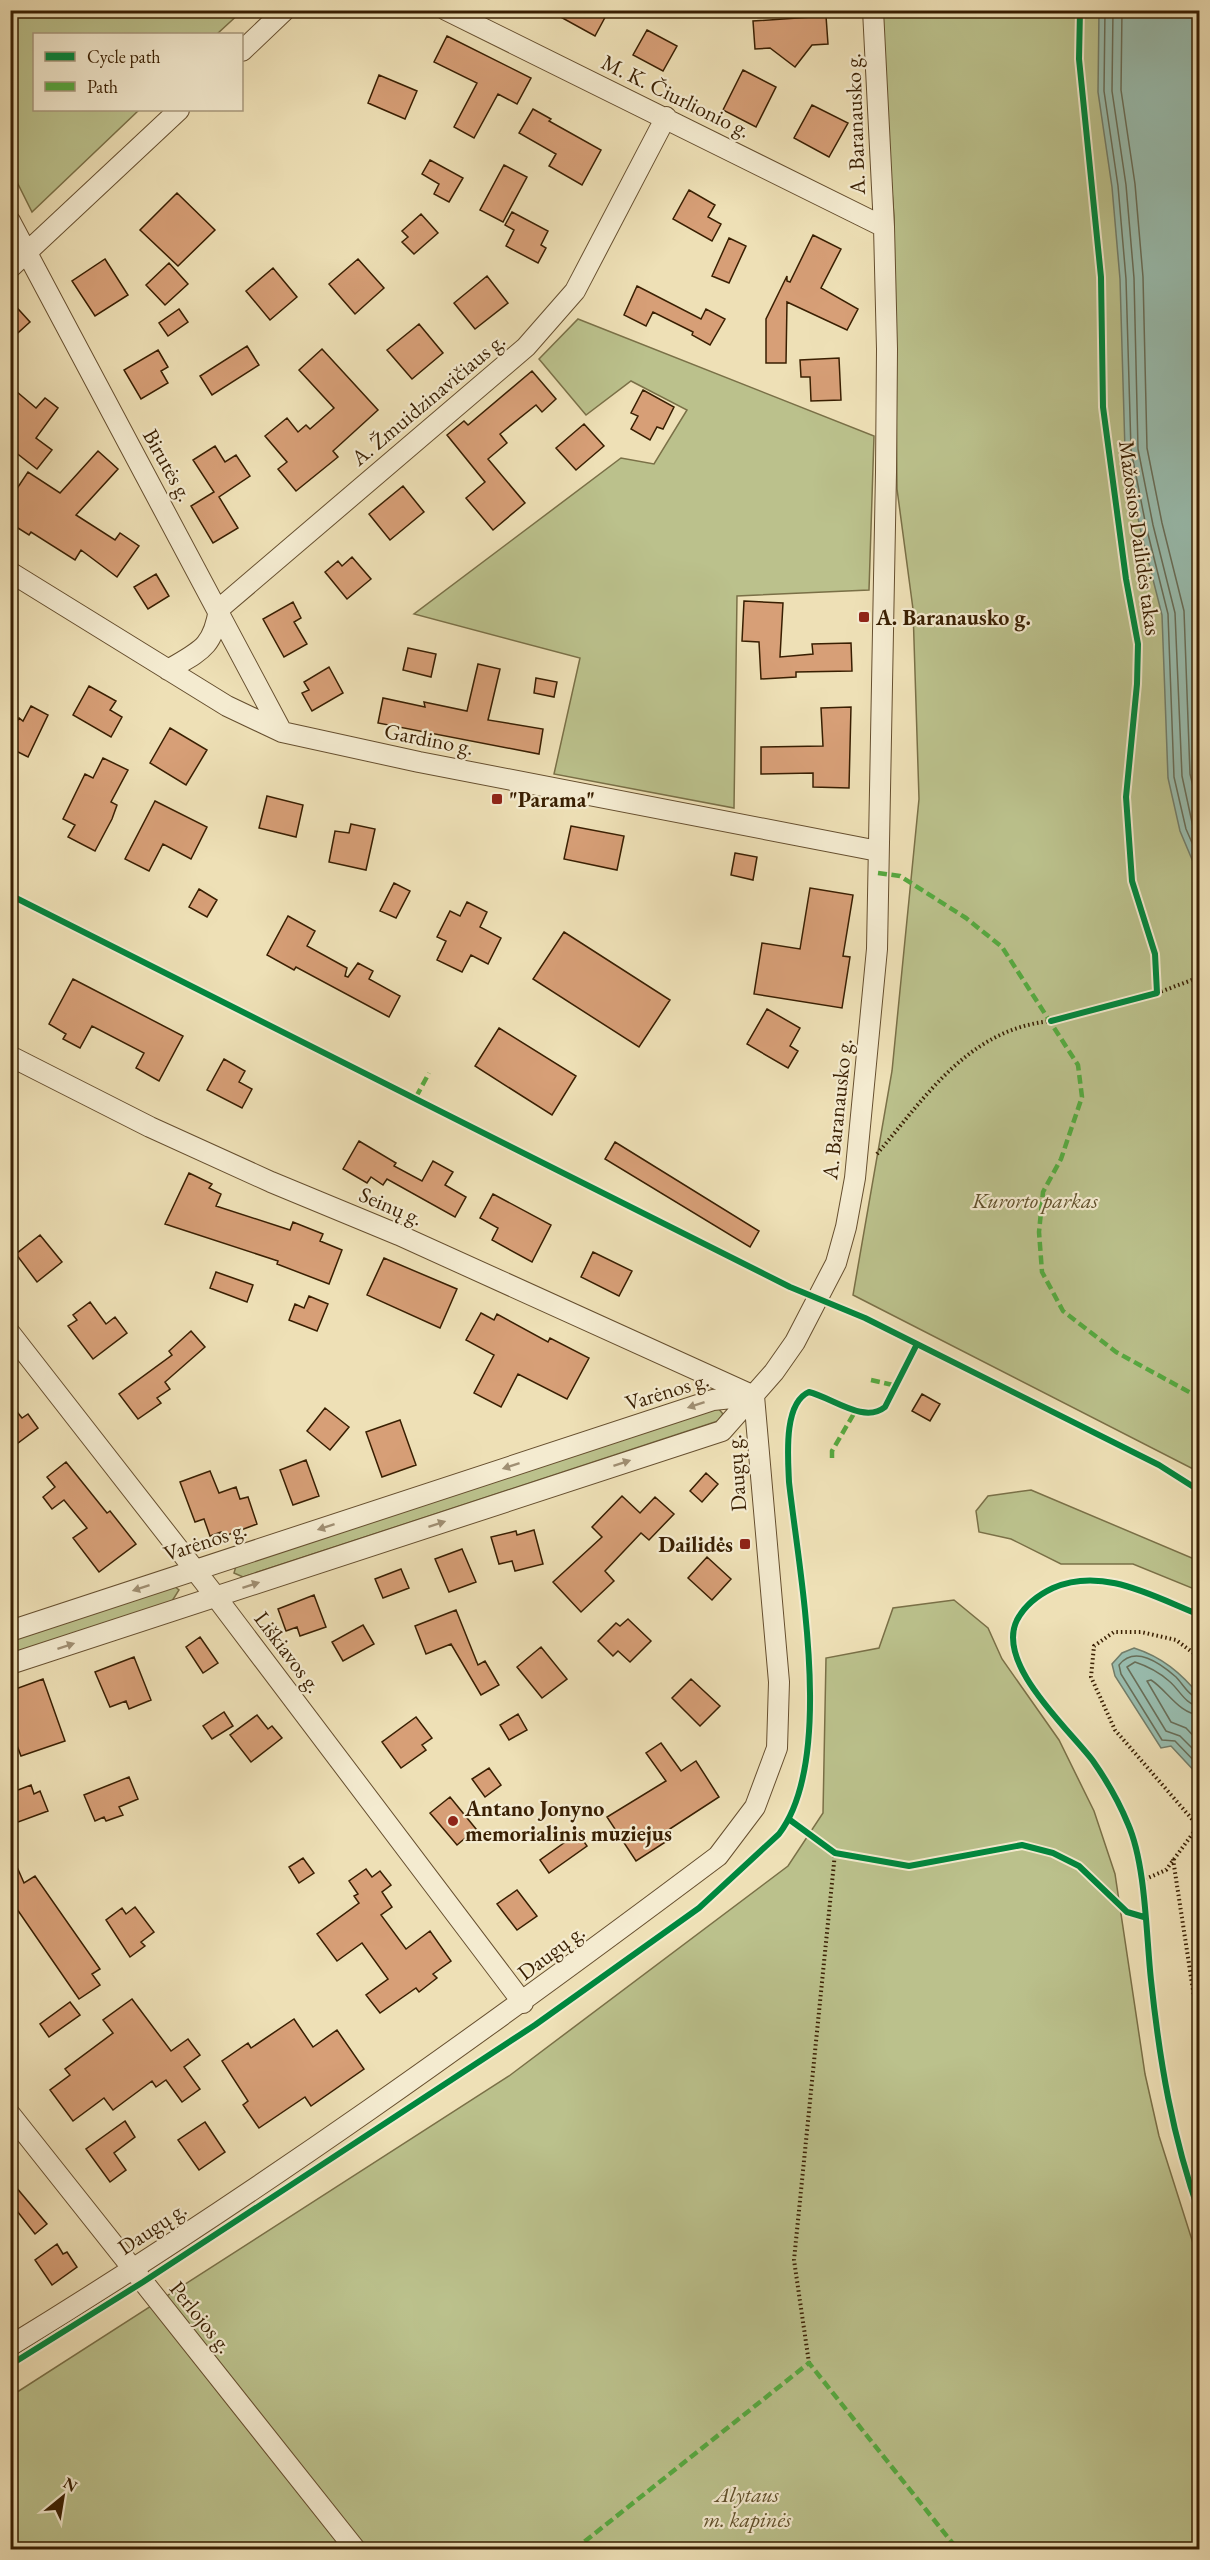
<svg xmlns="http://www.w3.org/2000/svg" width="1210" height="2560" font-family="'EB Garamond',serif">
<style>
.green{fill:#bbc18c;stroke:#7a7047;stroke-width:1.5}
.water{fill:#99bdaf;stroke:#737e6a;stroke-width:1.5}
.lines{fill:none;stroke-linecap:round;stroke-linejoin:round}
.shore{stroke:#696e58;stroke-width:1.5}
.building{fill:#d79f77;stroke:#391f02;stroke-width:1.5}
.minor-casing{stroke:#664f2f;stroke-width:22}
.path{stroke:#391f02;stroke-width:4;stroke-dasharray:1.5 3;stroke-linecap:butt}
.minor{stroke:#f4ebd0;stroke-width:20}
.quiet{stroke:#55aa40;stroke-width:4.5;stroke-dasharray:9 4.5;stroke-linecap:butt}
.cycleway-casing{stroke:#f4ebd0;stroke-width:10}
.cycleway{stroke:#00873e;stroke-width:6}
.oneway{fill:#a08f73}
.poi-dot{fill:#8f2418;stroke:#f4ebd0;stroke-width:2}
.labels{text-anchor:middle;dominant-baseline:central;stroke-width:4.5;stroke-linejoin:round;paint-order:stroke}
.street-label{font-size:22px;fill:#391f02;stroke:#f4ebd0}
.poi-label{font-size:22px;font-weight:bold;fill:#391f02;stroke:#f4ebd0;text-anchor:start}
.park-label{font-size:22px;font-style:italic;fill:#60502b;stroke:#f4ebd0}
</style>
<rect width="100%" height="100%" fill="#eee0b6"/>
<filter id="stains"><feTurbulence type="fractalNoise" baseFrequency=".00333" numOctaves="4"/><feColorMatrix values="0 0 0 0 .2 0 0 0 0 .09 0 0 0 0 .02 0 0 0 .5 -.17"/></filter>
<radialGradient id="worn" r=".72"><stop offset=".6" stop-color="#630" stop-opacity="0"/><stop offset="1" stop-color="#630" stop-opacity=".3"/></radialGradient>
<path class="green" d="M11,10H242V11L217,34H34V110H139L32,212L11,170Z
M878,11H1199V1472L853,1295L892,1071L919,799L913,609L897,489L894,217Z
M578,319L874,436L869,590L737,596L734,808L554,774L580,658L414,614L621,458L654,464L687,410L631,381L586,415L539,359Z
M718,1408L723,1414L718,1421L243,1577L234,1573L236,1566Z
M1031,1490L1199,1561V1591L1133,1564H1061L1011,1539L979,1532L976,1511L988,1496Z
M174,1586L179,1590L172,1601L11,1654L10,1640Z
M954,1600L988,1628L1002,1659L1059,1740L1094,1811L1115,1874L1145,2074L1159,2136L1199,2262V2549L11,2550V2396L509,2076L788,1866L823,1813L826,1658L879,1648L893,1608Z"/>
<path class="water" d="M1099,11H1199V876L1180,831L1168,778L1162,615L1140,528L1125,451L1120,279L1112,187L1098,92Z
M1134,1648C1162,1657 1181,1673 1199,1695V1776L1171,1746L1161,1748L1115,1676L1112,1664L1122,1653Z"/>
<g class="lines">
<path class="shore" d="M1105,10L1104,91L1118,186L1126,279L1131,450L1146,526L1168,614L1174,777L1186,829L1200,861
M1113,10L1112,91L1126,185L1134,278L1138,449L1153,525L1175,613L1182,776L1193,827L1200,842
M1122,10L1121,90L1135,184L1143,277L1147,448L1162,523L1184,611L1190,774L1200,815
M1200,1698C1189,1697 1183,1684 1176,1677C1160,1663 1135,1645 1119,1665L1121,1674L1162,1740L1175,1741L1200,1767
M1200,1706C1185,1705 1180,1690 1169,1681C1160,1673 1147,1666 1135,1662L1127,1667L1166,1731L1180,1736L1200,1756
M1200,1715C1179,1714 1167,1690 1151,1680L1147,1681L1171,1722L1186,1728L1200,1743"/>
</g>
<path class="building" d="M548,10H609L595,36Z
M826,16L828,44L812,45L795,67L770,48L755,49L753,21Z
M647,30L677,46L663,71L633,55Z
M447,36L531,78L517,104L498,94L474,138L454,127L477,83L434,62Z
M743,70L776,87L756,127L723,110Z
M379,75L417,91L405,119L368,103Z
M812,105L848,123L829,157L794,138Z
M533,109L551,119L549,121L601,150L582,185L549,166L556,154L519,133Z
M430,160L463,178L449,202L434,194L439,184L422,174Z
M504,165L527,177L503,222L480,210Z
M689,190L715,205L708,217L721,224L712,241L673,219Z
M177,193L215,230L178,266L140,230Z
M512,212L548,231L541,245L546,248L538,263L506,246L514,230L505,225Z
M421,214L438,233L414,254L402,242L408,237L402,231Z
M813,235L841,249L821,288L858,309L847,330L787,302L786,363H766V319L787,276V281L790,282Z
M729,238L746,246L729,283L712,276Z
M105,259L128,295L95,316L72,281Z
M358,259L384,288L355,314L329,284Z
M169,263L188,284L165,305L146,285Z
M273,268L297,297L270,320L246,291Z
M487,276L508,303L475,329L454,303Z
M637,286L701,319L706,309L725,319L710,345L692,335L693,332L653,312L646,326L624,315Z
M10,300L30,322L10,340Z
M179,309L188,322L168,336L159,323Z
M419,324L443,353L412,379L387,350Z
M247,346L259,365L212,395L200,376Z
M322,349L378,410L333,451L338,457L296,491L278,469L287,462L265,436L287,418L298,432L306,425L310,429L334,408L299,370Z
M158,350L168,367L161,371L168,383L141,399L124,370Z
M839,358L841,400L811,401L810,377H801L800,360Z
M532,371L556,399L542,412L536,405L500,434L507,443L488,459L525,503L493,530L466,498L485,482L447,435L464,421L468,425Z
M10,386L36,408L45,398L58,408L36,438L52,450L37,469L15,452H10Z
M643,390L674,407L663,429L657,427L650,440L631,429L638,416L631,413Z
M584,424L604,446L576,470L556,448Z
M215,446L225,462L236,455L250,476L219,497L238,528L213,543L191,506L214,492L193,460Z
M98,451L118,469L76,515L115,540L120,533L139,546L117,577L81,550L75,560L31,532L29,535L10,523V499L28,472L60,493Z
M403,486L424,512L390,540L369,514Z
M352,557L371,579L347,599L325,572L338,561L342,566Z
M156,574L169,596L148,609L134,587Z
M744,601L783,603L780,657L813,654L812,644L851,643L852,671L796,672V677L761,679L759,642L742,641Z
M293,602L301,618L294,622L307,644L284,657L263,619Z
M408,648L436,654L431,677L403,670Z
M478,664L500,669L488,720L543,729L539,754L378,723L383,698L425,707L424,702L467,711Z
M329,667L343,693L312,711L302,693L309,690L304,682Z
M536,678L557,682L554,697L534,693Z
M89,686L116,701L110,710L122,717L111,737L73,715Z
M31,706L48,715L28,757L10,748V735L19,718L23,721Z
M851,707L849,788L813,787V773L761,774V747L823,746L821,708Z
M170,728L207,750L186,785L150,763Z
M103,758L128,770L111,802L117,805L112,819L95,851L68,837L75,825L63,819L85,774L93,778Z
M267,796L303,805L296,837L259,828Z
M155,801L207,827L191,859L163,844L149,871L125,859Z
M351,824L375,829L366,870L329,862L335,831L349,833Z
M571,826L624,836L617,870L564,859Z
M735,853L757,857L753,880L731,875Z
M394,883L410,891L396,918L380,911Z
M810,888L853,895L843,956L850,957L842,1008L754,994L762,943L800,949Z
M199,889L217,900L207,917L189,907Z
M467,902L487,912L480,927L501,938L488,964L471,955L462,972L437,960L446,941L437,937L450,911L460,916Z
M288,916L315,931L307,946L347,968L345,976L348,977L358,963L373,971L369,979L400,996L389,1017L296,967L294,970L267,955Z
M564,932L670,1000L639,1047L533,979Z
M73,979L183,1036L159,1081L136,1068L144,1053L92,1026L80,1048L63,1039L66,1034L49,1024Z
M767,1009L800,1028L790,1046L798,1051L788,1068L747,1044Z
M499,1028L576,1076L552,1115L475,1066Z
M224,1059L245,1071L239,1082L252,1089L242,1108L207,1090Z
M359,1141L396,1163L394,1166L422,1181L433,1161L453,1172L445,1185L466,1197L455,1217L387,1179L383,1185L371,1177L367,1183L343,1169Z
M615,1142L759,1231L750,1247L605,1159Z
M189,1173L212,1184L209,1188L221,1194L216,1206L290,1230L293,1222L323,1234L320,1241L342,1250L329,1284L277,1264L278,1261L165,1224Z
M493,1194L551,1225L532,1262L492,1240L498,1228L480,1218Z
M40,1235L62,1262L37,1282L16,1254Z
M593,1252L632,1271L619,1296L581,1277Z
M384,1258L457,1289L440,1328L367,1295Z
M216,1272L253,1285L247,1302L210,1288Z
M309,1296L328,1304L317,1331L289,1320L295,1304L304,1308Z
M90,1302L106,1324L115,1317L127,1333L93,1359L68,1326L77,1320L73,1315Z
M481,1313L494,1320L497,1314L548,1342L550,1338L589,1358L567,1399L518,1374L501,1407L474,1393L494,1355L466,1340Z
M191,1331L205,1347L165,1382L170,1389L157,1398L161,1403L138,1419L119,1394L172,1355L169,1351Z
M922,1394L940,1404L930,1421L912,1411Z
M10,1403L22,1418L28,1414L38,1428L10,1449Z
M325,1408L349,1427L330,1450L307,1431Z
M400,1420L416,1465L382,1477L366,1432Z
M306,1460L319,1496L293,1505L280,1470Z
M66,1462L107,1513L110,1511L136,1544L99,1572L73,1538L87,1528L64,1500L52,1509L43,1497L55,1487L47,1477Z
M210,1471L219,1493L236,1487L240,1499L248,1497L257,1524L222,1537L221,1532L210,1536L204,1519L195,1522L180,1482Z
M706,1473L718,1484L702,1502L690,1491Z
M622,1496L640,1513L655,1497L674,1514L649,1540L641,1533L605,1571L614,1581L581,1612L553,1582L602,1537L592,1527Z
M534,1530L543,1564L515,1571L512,1561L499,1564L491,1537L516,1531L517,1535Z
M462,1549L476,1582L449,1592L435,1559Z
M707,1557L731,1579L712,1600L688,1578Z
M401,1569L409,1588L383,1598L375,1579Z
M314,1595L326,1627L300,1636L297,1627L286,1631L278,1609Z
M456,1610L478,1665L485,1661L499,1685L481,1695L451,1644L426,1654L415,1626Z
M628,1619L651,1641L630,1662L618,1651L613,1656L598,1641L616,1623L620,1626Z
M363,1625L374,1644L343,1661L332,1642Z
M200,1637L218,1663L203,1673L186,1647Z
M541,1647L567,1679L542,1698L517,1667Z
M134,1657L151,1700L129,1709L126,1701L110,1707L95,1672Z
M43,1679L65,1741L21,1756L10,1727V1691Z
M691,1679L720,1706L700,1726L672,1698Z
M224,1712L233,1726L212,1739L203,1726Z
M518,1714L527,1730L509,1740L500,1725Z
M257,1715L268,1729L272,1726L282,1738L251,1762L230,1735Z
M416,1717L432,1738L422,1745L426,1750L401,1768L382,1742Z
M661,1743L681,1771L696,1761L719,1797L662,1834L667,1841L636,1861L607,1817L666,1781L646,1753Z
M489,1768L501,1785L485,1797L472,1779Z
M129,1777L138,1799L119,1807L123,1815L106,1821L104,1817L95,1821L84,1795Z
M31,1785L34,1794L40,1791L48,1811L10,1825V1793Z
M450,1797L476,1829L457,1845L430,1813Z
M578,1833L587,1846L549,1873L540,1860Z
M10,1851L24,1883L35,1876L100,1969L92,1974L100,1985L79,1999L10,1899Z
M303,1858L314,1873L299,1883L289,1867Z
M366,1869L372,1877L380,1871L391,1885L382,1892L392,1907L381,1915L406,1949L430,1931L451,1961L433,1974L437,1978L419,1992L416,1988L380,2013L366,1995L388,1979L362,1943L337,1961L317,1934L359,1903L354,1896L358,1894L349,1881Z
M517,1890L537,1916L517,1930L497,1904Z
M135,1907L154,1932L141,1942L145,1946L130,1957L106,1920L122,1908L126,1914Z
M132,1999L171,2051L188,2039L200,2055L184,2067L200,2089L182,2102L166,2080L156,2087L152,2081L113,2110L104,2098L73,2121L50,2090L70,2075L65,2069L113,2033L103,2020Z
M70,2002L80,2015L49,2037L40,2024Z
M294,2019L313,2047L337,2030L364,2069L311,2106L305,2097L259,2128L243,2105L248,2101L222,2061L248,2043L251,2048Z
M125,2121L135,2137L114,2153L126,2170L110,2182L86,2149Z
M205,2122L225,2152L199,2170L178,2140Z
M10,2180L47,2224L35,2234L10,2202Z
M57,2244L63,2254L67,2252L77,2267L52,2285L35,2260Z"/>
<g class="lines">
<defs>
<path id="minor" d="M446,10L884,227
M242,51L285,10
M10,221L282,732
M10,268L179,110
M10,572L227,706L282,732L419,762L878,851
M168,670C200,651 213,648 219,609L526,347L575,291L666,117
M10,1056L150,1127L271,1182L399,1235L754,1396
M10,1333L216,1597L523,2003
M10,1631L713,1400L751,1396
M10,1664L722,1431L774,1372L795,1342L836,1263L846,1227L855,1178L877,949L886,472L887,349L884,227L873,10
M10,2114L356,2550
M10,2346C255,2196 489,2028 718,1856L755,1807L777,1748L779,1682L754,1396"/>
</defs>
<use href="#minor" class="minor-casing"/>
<path class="path" d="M1157,993L1200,977
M877,1154C927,1095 969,1029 1051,1021
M1198,1826L1115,1730L1091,1677L1094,1646L1114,1632H1141L1176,1640L1200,1658
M1173,1859L1200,2036
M1141,1881L1166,1870L1199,1825
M809,2363L794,2260L835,1853"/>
<use href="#minor" class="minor"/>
<path class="quiet" d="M878,873L900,876L966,918L1002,947L1078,1065L1082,1097L1061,1159L1043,1192L1039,1232L1042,1272L1063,1311L1116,1352L1200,1398
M416,1097L429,1073
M871,1380L897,1386
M832,1458V1451L856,1410
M574,2550L809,2363L958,2550"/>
<defs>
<path id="cycleway" d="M10,895L790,1287L865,1318L1159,1465L1200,1491
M1051,1021L1157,993L1155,954L1132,881L1126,797L1137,684L1138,644L1126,579L1103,407L1101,277L1079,59L1080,10
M1200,1615C1154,1597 1103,1566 1053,1588C1038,1595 1025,1605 1017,1620C995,1664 1069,1729 1093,1761C1107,1781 1119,1802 1128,1824C1146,1865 1146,1935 1151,1980C1160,2064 1172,2135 1200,2215
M790,1820L835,1853L909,1866L1022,1845L1053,1853L1079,1866L1127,1912L1144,1917
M10,2365L143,2282L535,2025L699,1908L779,1834C836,1759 799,1573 789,1482C788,1458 783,1403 809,1392C833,1398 864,1424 885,1407L917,1344"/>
</defs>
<use href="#cycleway" class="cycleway-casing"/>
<use href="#cycleway" class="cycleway"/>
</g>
<defs><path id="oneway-solid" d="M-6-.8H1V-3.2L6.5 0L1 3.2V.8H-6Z" transform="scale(1.5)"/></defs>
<g class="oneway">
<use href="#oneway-solid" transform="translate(696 1405) rotate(162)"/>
<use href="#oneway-solid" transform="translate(622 1463) rotate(-18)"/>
<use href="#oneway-solid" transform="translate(511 1466) rotate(162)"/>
<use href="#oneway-solid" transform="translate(437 1524) rotate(-18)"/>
<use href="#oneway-solid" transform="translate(326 1527) rotate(162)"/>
<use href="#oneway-solid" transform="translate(251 1585) rotate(-18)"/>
<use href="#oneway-solid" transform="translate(141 1588) rotate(162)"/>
<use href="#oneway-solid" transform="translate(66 1646) rotate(-18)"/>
</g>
<g class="poi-dot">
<rect x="858" y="611" width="12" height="12" rx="3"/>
<rect x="491" y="793" width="12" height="12" rx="3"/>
<rect x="739" y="1538" width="12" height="12" rx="3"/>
<circle cx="453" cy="1821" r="6"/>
</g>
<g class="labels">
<g class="street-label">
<text transform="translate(676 96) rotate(26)">M. K. Čiurlionio g.</text>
<text transform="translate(855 124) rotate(-92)">A. Baranausko g.</text>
<text transform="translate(428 399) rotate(-40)">A. Žmuidzinavičiaus g.</text>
<text transform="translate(168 465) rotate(61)">Birutės g.</text>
<text transform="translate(1140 538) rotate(82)">Mažosios Dailidės takas</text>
<text transform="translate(429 739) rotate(11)">Gardino g.</text>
<text transform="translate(837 1109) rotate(-84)">A. Baranausko g.</text>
<text transform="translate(391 1206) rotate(23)">Seinų g.</text>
<text transform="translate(667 1391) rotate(-17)">Varėnos g.</text>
<text transform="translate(736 1473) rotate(-94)">Daugų g.</text>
<text transform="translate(205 1541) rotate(-18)">Varėnos g.</text>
<text transform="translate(288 1652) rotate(53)">Liškiavos g.</text>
<text transform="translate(551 1952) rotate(-37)">Daugų g.</text>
<text transform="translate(152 2228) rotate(-34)">Daugų g.</text>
<text transform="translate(201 2317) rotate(51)">Perlojos g.</text>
</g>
<g class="poi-label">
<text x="876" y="617">A. Baranausko g.</text>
<text x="509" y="799">"Parama"</text>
<text x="733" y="1544" text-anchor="end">Dailidės</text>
<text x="465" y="1808">Antano Jonyno<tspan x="465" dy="25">memorialinis muziejus</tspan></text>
</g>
<g class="park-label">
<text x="1035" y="1200">Kurorto parkas</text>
<text x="747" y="2494">Alytaus<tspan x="747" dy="25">m. kapinės</tspan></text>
</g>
</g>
<rect width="1210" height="2560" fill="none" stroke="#eee0b6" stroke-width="36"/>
<rect x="12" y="12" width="1186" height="2536" fill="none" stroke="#391f02" stroke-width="3"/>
<rect x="18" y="18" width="1174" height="2524" fill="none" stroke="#391f02" stroke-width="1.5"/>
<rect x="33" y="33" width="210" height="78" fill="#f4ebd0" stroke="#a9997e" stroke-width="1.5"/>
<rect x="45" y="52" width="30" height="9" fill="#00873e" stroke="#a9997e" stroke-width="1.5"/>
<text x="87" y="63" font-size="18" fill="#391f02">Cycle path</text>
<rect x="45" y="82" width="30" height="9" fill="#55aa40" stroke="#a9997e" stroke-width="1.5"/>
<text x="87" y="93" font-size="18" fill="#391f02">Path</text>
<g transform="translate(63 2497) rotate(30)" stroke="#f4ebd0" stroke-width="4.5" paint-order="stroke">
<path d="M0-4.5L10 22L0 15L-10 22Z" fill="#391f02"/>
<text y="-9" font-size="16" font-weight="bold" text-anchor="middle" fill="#391f02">N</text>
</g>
<rect width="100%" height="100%" filter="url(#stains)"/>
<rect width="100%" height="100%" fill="url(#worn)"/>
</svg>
